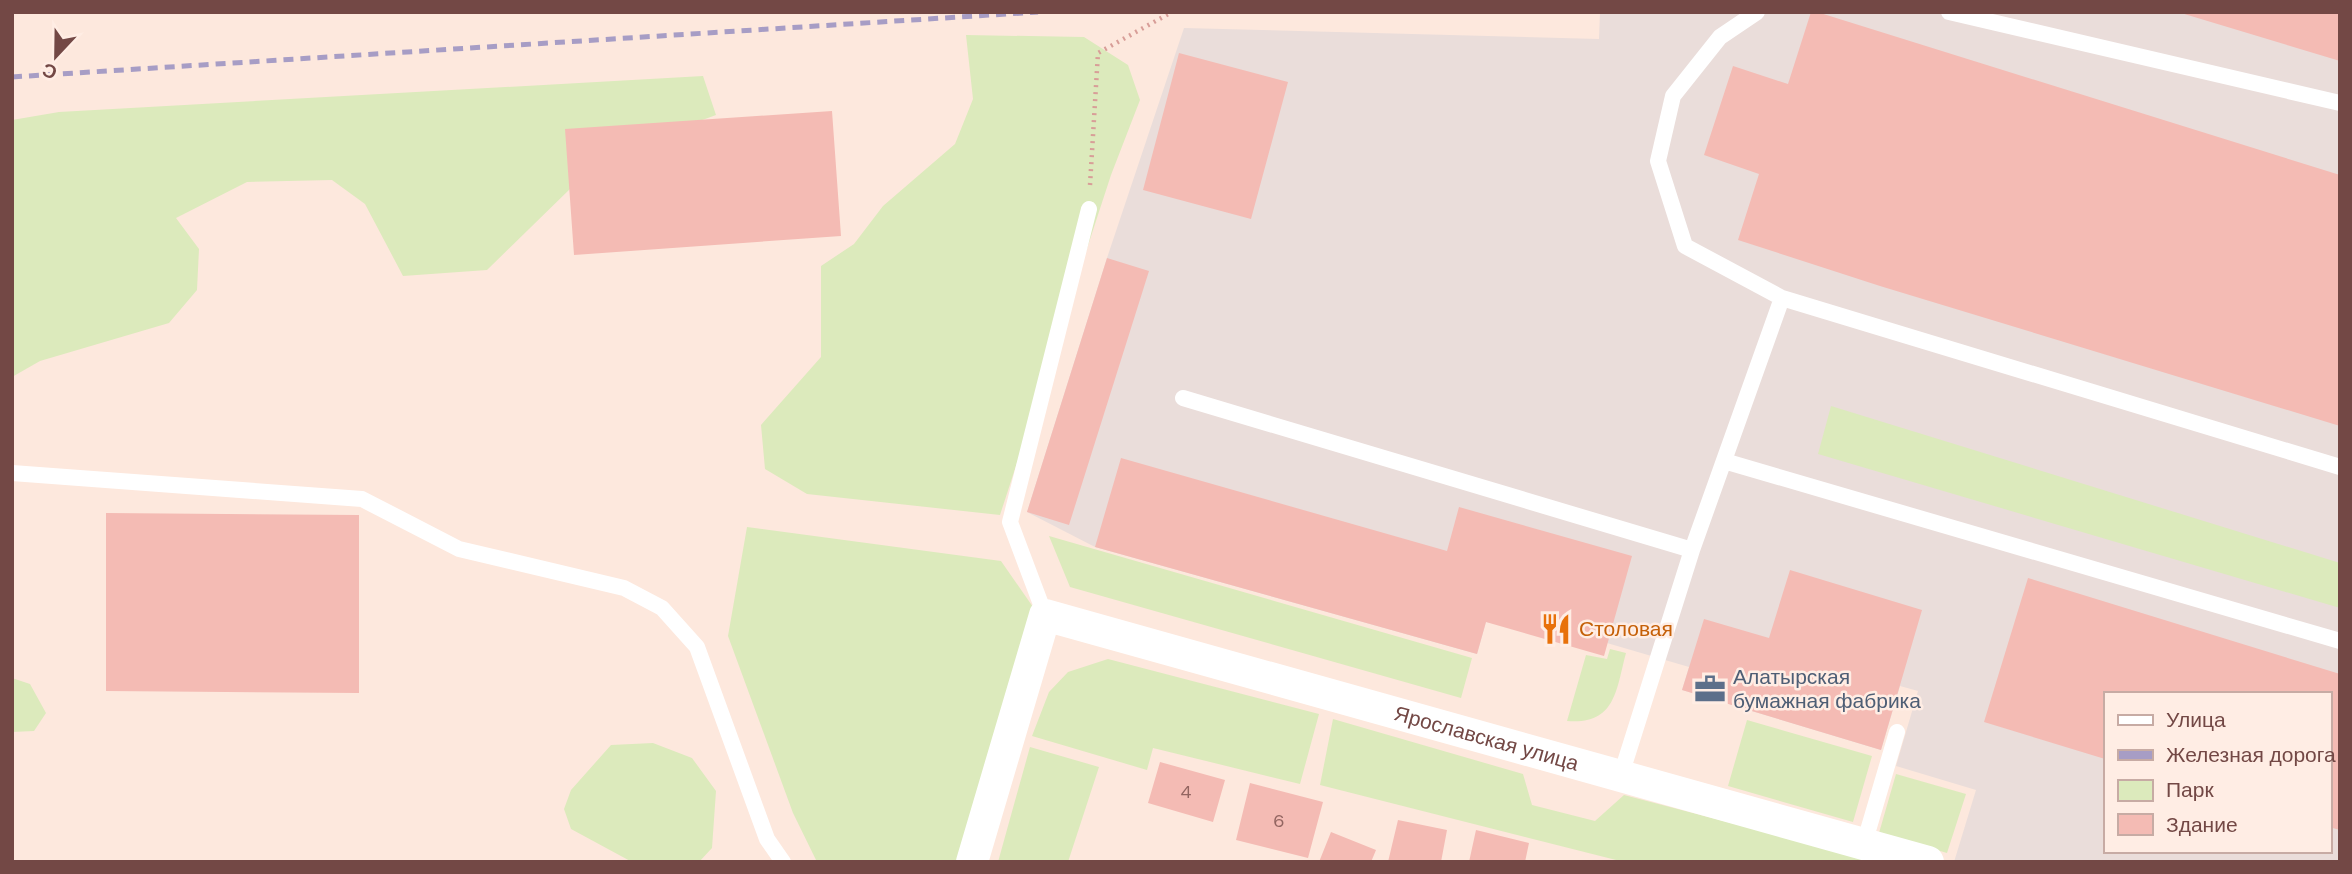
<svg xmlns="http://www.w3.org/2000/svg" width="2352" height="874" font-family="'DM Sans',sans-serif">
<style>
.industrial{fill:#eaddda;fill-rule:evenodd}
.green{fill:#dceabc}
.building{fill:#f4bbb4}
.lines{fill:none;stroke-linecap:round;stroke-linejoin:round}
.path{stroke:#d89e98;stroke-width:4.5;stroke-dasharray:2 5;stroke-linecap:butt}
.service{stroke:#fff;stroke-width:16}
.minor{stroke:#fff;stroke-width:32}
.rail{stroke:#a79dc5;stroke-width:5;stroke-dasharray:10 7;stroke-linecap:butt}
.labels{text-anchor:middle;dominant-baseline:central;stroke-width:5;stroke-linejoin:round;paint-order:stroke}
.number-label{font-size:18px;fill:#936561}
.food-label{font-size:21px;fill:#c56008;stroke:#ffede4;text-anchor:start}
.service-label{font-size:21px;fill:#4e5e75;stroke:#ffede4;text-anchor:start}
.street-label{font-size:21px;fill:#734845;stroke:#ffede4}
</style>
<rect width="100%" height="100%" fill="#fde8dd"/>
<path class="industrial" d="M1600,12H2340V862H1954L1976,790L1896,766L1918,691L1900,686L1881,750L1682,690L1689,667L1607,643L1486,622L1477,654L1095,547L1027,512L1107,258L1184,28L1599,39ZM2105,694H2329V851H2105Z"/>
<path class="green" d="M966,35L1084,37L1128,65L1140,100L1111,175L1000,515L807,494L765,469L761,425L821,357V266L854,244L883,206L955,144L973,99Z
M703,76L716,115L637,144L571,188L487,270L403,276L365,204L332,180L247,182L176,218L199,249L197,290L169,323L40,361L12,377V120L59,112Z
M1831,406L2340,563V608L1818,454Z
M747,527L1001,561L1033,607L965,862H817L793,813L728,636Z
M1049,536L1472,658L1461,698L1070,587Z
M1610,649L1626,653C1616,690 1616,725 1567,721L1586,655L1607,659Z
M1108,659L1319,714L1300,784L1153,748L1147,770L1032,736L1049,692L1068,672Z
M12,678L30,684L46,713L34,731L12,732Z
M1333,719L1523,774L1532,805L1595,821L1624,795L1880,862H1624L1320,785Z
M1747,720L1872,756L1853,822L1728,786Z
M653,743L692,758L716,791L712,848L699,862H632L571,829L564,809L571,790L611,745Z
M1030,747L1099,767L1068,862H998Z
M1896,774L1966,794L1947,853L1879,833Z"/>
<path class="building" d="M1811,12H1817L2340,175V426L1880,286L1738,240L1759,174L1704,155L1733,66L1788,84Z
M2181,12H2340V61L2181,13Z
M1179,53L1288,82L1251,219L1143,190Z
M832,111L841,236L574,255L565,129Z
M1107,258L1149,271L1069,525L1027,512Z
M1121,458L1447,551L1459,507L1632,556L1604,656L1486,622L1477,654L1095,547Z
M106,513L359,515V693L106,691Z
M1790,570L1922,610L1881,750L1682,690L1704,619L1769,638Z
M2028,578L2340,674V830L2329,827V694H2105V759L1984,722Z
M1160,762L1225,780L1213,822L1148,803Z
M1250,783L1323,802L1308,858L1236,840Z
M1398,820L1447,830L1441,862H1388Z
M1476,830L1529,843L1525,862H1469Z
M1331,832L1376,850L1371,862H1319Z"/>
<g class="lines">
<path class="path" d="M1090,185L1098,53L1172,12"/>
<path class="service" d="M1757,12L1720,37L1673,96L1658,161L1685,246L1782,298L2340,467
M1949,12L2340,103
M1183,398L1692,550
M1724,461L2340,641
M12,473L362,499L459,549L624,588L662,608L697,647L767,839L783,862
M1045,615L1010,522L1089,209
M1621,775L1692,550L1782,298
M1864,844L1897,732"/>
<path class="minor" id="s1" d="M972,862L1045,615L1928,862"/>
<path class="rail" d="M12,77L1038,12"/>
</g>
<defs>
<symbol id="restaurant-bare" viewBox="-9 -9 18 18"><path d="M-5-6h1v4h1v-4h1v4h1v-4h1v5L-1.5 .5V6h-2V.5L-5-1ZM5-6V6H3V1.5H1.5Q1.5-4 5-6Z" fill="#e8710a" stroke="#ffede4" stroke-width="2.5" paint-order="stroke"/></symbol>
<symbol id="office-bare" viewBox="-9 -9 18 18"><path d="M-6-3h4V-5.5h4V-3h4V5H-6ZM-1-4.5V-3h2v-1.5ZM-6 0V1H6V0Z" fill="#5c6f8a" stroke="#ffede4" stroke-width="2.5" paint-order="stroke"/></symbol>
</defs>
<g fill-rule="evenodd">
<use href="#restaurant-bare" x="1534" y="607" width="44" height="44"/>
<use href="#office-bare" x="1688" y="667" width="44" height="44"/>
</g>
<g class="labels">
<g class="number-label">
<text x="1186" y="792">4</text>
<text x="1279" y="821">6</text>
</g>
<g class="food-label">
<text x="1579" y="629">Столовая</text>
</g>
<g class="service-label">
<text x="1733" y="677">Алатырская<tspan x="1733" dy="24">бумажная фабрика</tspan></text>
</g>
<g class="street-label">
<text stroke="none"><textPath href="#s1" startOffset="716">Ярославская улица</textPath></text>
</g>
</g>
<rect width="2352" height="874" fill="none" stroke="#734845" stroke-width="28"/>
<rect x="2104" y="692" width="228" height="161" fill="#ffede4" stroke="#c7aba4" stroke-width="2"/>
<rect x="2118" y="715" width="35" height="10" fill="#ffffff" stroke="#c7aba4" stroke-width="2"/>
<text x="2166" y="727" font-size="21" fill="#734845">Улица</text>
<rect x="2118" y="750" width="35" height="10" fill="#a79dc5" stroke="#c7aba4" stroke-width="2"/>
<text x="2166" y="762" font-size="21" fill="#734845">Железная дорога</text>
<rect x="2118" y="780" width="35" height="21" fill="#dceabc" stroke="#c7aba4" stroke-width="2"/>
<text x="2166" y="797" font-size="21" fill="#734845">Парк</text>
<rect x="2118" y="814" width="35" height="21" fill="#f4bbb4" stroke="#c7aba4" stroke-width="2"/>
<text x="2166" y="832" font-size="21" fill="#734845">Здание</text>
<g transform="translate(56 56) rotate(202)" stroke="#ffede4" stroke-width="5" paint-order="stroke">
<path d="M0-5L12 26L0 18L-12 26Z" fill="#734845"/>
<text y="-10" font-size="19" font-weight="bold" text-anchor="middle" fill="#734845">С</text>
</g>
</svg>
